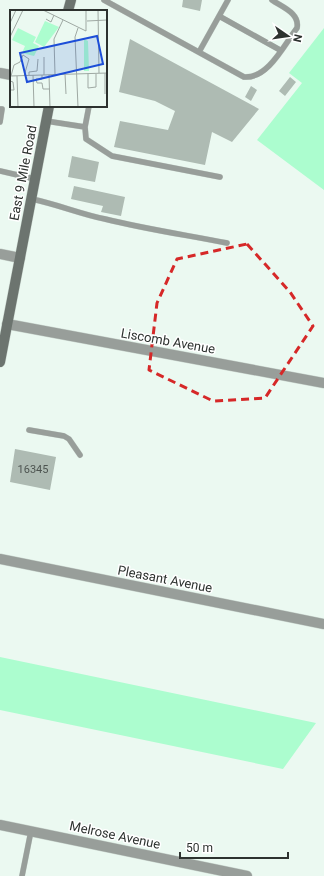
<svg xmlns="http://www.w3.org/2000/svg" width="324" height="876" font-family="Roboto,sans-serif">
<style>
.green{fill:#acfdcf}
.building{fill:#aebbb3}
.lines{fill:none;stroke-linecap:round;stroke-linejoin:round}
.lane-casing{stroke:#c9d5ce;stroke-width:6}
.street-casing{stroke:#c9d5ce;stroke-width:11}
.secondary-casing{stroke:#c9d5ce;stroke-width:11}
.lane{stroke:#989e9a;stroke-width:5.5}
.street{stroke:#989e9a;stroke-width:10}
.secondary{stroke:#6c746f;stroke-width:10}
.marked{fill:none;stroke:#d62828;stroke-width:3;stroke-dasharray:8 5;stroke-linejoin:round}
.labels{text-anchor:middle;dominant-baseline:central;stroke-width:3;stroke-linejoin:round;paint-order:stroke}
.number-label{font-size:11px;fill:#4d5450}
.street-label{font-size:13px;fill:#2d322f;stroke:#fff}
.inset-road{fill:none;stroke:#9fa9a3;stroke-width:1}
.view{fill:#1d4ed8;fill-opacity:0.15;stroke:#1d4ed8;stroke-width:2}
.inset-edge{fill:none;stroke:#2d322f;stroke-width:2}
</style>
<rect width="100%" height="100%" fill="#ebf9f1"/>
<path class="green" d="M324,28V190L257,140L302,83L289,73Z
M0,657L316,723L283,769L0,710Z"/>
<path class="building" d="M183,0H202L200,11L182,7Z
M130,39L259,109L232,142L212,132L205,165L114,147L120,121L168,130L175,111L155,101L119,92Z
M290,77L296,82L285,96L279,91Z
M251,86L257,90L251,101L245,97Z
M72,156L99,162L95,182L68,177Z
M74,186L125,197L121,216L101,212L103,206L71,199Z
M15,449L56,457L50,490L10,482Z"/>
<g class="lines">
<defs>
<path id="lane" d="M104,0L244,77C268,79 284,45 297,28C300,13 282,7 272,0
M219,16L280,50
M199,52L228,0
M89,106L85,127L86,139L112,156L220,177
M0,109H2L0,122
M46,121L85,127
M0,171L35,179
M31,199C57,204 80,214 105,219C145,229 186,235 227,243
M29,430L64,436L69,439L80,455
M22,876L31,831"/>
<path id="street" d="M0,73L11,75
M0,254L20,258
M7,324L324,383
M0,559L324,624
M0,825L247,876"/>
<path id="secondary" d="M68,11L71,0
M0,362L49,106"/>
</defs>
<use href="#lane" class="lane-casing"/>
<use href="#street" class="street-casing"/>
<use href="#secondary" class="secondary-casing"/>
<use href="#lane" class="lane"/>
<use href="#street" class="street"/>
<use href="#secondary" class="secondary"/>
</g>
<path class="marked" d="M247,244L290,292L313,326L265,398L213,401L149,370L157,303L177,259Z"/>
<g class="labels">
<g class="number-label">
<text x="33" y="469">16345</text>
</g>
<g class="street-label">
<text transform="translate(23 173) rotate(-79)">East 9 Mile Road</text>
<text transform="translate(168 341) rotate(10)">Liscomb Avenue</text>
<text transform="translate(165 579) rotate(11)">Pleasant Avenue</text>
<text transform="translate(115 835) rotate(12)">Melrose Avenue</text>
</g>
</g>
<g transform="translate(10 10)">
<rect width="97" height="97" fill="#ebf9f1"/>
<path d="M35,11L49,17L34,37L25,32ZM8,18L26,27L23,33L29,36L24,46L12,43L15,36L2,30ZM74,29L78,31L79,61H74Z" fill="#acfdcf"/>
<path class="inset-road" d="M33,0L76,21V0M88,0L89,63M36,9L41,12L44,5M77,11L97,10M0,13L6,0M0,27L13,0M34,47V65M78,63V78L86,77V64M95,63V84M45,64L44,29L53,10M55,64L56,84M19,65V62L27,61L28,49M23,65L24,97M32,65V69H26L27,73H32L33,79H40M39,65L40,97M0,66L97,63M1,66L4,55L10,52L13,45L19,49L14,66M7,66L8,97M0,71L3,72L4,80H0M68,97L65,27L68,18"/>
<path class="view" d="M87,26L93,54L17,72L10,43Z"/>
<rect width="97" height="97" class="inset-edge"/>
</g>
<g transform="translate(288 36) rotate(103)" stroke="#ffffff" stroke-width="3" paint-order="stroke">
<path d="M0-3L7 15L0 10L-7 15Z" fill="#2d322f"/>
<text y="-6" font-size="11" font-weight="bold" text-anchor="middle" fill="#2d322f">N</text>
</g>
<path d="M180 852v6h108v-6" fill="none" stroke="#2d322f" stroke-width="2"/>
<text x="186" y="852" font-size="12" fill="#2d322f" stroke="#ffffff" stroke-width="3" paint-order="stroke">50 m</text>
</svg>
